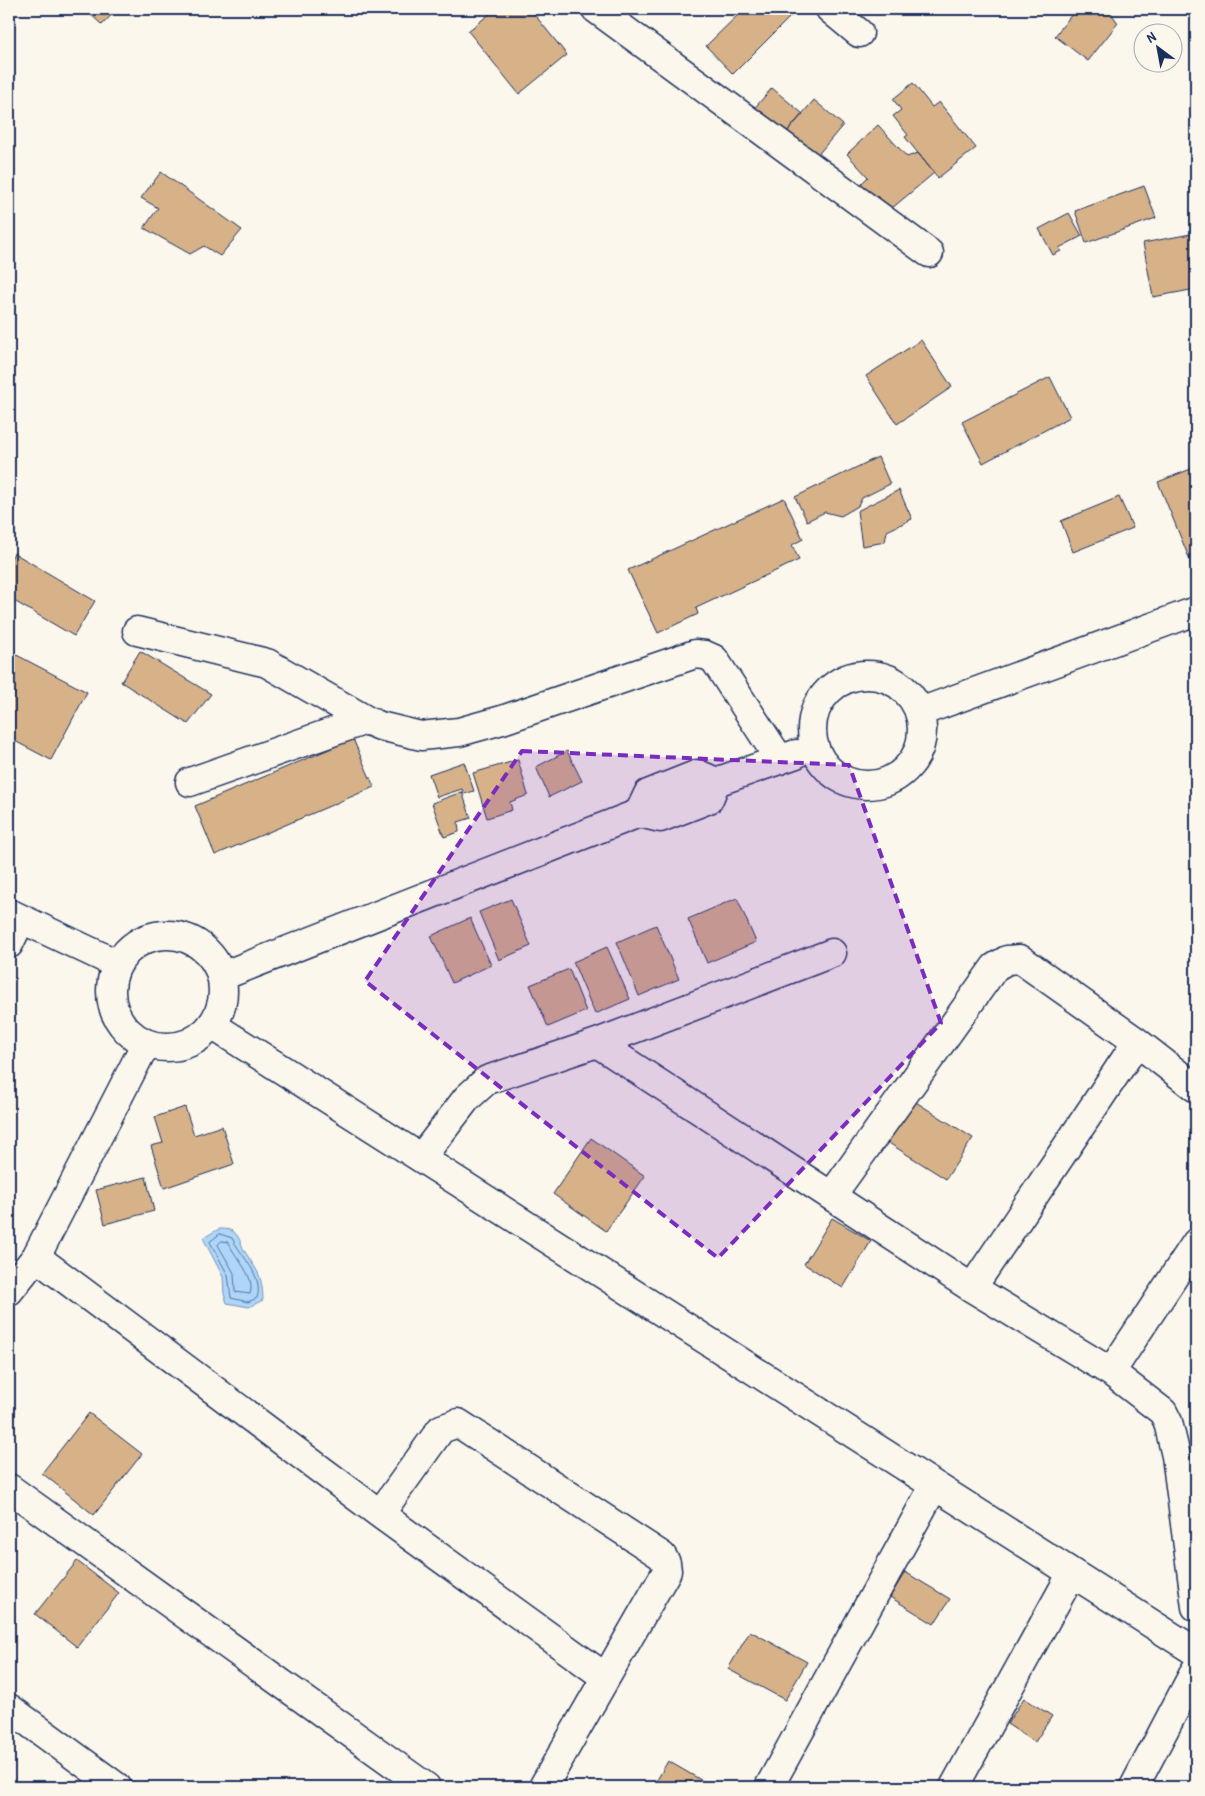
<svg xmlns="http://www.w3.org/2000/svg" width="1205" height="1796" font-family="'Patrick Hand',sans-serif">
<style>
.water{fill:#aed6f8;stroke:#7393ba}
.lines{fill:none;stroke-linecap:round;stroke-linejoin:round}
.shore{stroke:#56729c;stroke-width:1}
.building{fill:#d7b289;stroke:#1b2f5e}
.street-casing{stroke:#1b2f5e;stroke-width:31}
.street{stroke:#fbf7ec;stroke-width:28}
.marked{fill:#7b2cbf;fill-opacity:0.2;stroke:#7b2cbf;stroke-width:4;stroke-dasharray:10 6;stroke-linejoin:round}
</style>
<rect width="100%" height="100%" fill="#fbf7ec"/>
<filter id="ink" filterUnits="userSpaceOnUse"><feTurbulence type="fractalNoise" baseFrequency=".02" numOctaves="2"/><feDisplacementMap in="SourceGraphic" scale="10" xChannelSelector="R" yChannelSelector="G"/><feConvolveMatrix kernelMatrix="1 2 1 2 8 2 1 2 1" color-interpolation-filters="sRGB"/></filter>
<g filter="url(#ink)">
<path class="water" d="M219,1229C224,1229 230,1229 234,1232C239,1236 241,1244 244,1250C257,1272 262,1272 263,1300L249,1307L227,1303L224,1294L223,1277L203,1238Z"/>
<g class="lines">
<path class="shore" d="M220,1234L232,1238C241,1256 264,1276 257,1298L248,1302L231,1298L228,1275L210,1242Z
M222,1241L228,1242C235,1258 256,1276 250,1294L235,1292L234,1273L218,1245Z"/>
</g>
<path class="building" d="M85,9H117L102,25Z
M496,9H530L567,55L519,94L468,31Z
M744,9H787L793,14L733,74L706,46Z
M1076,9H1108L1118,23L1088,61L1055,36Z
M913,83L932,107L939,102L976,148L938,178L905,137L908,135L893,116L901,110L893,99Z
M772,88L803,114L782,137L751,112Z
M814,100L843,125L815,158L786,133Z
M878,125L907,157L918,153L934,173L885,214L859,186L868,177L847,154Z
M161,172L242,230L220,256L204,246L190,254L144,228L158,208L141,198Z
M1144,186L1156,218L1086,243L1075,211Z
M1069,213L1082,236L1059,248L1061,251L1053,255L1039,229Z
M1196,233V289L1153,297L1143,243Z
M921,340L952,387L897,424L866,376Z
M1050,377L1070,417L983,463L962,422Z
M878,457L890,484L862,498L858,506L841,516L825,512L807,521L795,497Z
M1196,467V563L1192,565L1158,482Z
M899,490L912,519L887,531L885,542L862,546L857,511Z
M1119,497L1133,528L1073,552L1061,521Z
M784,498L803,539L792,545L799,560L696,608L698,614L658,633L628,570Z
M14,553L95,601L74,636L9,598V562Z
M9,651L87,692L51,760L9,738Z
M140,651L211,694L188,724L121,682Z
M353,739L374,787L215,855L195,806Z
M567,751L582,781L549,797L536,767Z
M518,760L528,795L510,802L512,810L487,818L473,773Z
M464,762L474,791L464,794L462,789L437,797L429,774Z
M462,792L471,818L458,822L459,832L444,837L432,803Z
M737,898L756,942L707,963L688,919Z
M511,899L531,946L499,960L479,912Z
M470,918L491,965L452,983L431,936Z
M656,925L679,979L639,996L617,942Z
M607,947L630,999L595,1014L573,962Z
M569,969L586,1011L548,1027L530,985Z
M911,1099L973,1138L946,1179L884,1140Z
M185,1107L194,1135L222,1126L234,1164L164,1188L151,1146L163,1143L155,1117Z
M591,1138L645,1176L606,1231L553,1194Z
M146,1177L154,1211L105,1224L96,1190Z
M832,1218L871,1241L843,1288L804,1264Z
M89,1413L142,1454L94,1515L42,1473Z
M77,1561L119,1593L77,1647L35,1614Z
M905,1572L950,1599L934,1624L890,1597Z
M750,1631L807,1662L785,1700L728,1669Z
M1024,1698L1052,1716L1035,1742L1007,1724Z
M668,1761L713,1787H653Z"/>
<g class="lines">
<defs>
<path id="street" d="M596,9L929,253
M830,9L859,33
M137,631L267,663L366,720L380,726L421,736L459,732L502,720L695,654L705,655L714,659L780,760
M812 730a55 55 0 1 1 110 0a55 55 0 1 1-110 0Z
M920,712L1196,611
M190,782L366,720
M639,813L648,794L698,774L716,782L796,754
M9,913L117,964
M111 991a56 56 0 1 1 112 0a56 56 0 1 1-112 0Z
M9,944L21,919
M222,976L639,813L660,818L709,799L716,782
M212,1025L1196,1652
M597,1043L972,1288L1111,1372L1163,1412L1168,1422L1176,1456L1196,1607
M421,1158L467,1098L487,1080L597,1043L832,953
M832,1195L995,967L1007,960L1020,959L1137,1042L1196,1088
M36,1257L380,1514L605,1677
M972,1288L1137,1042
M9,1291L36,1257L146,1043
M1111,1372L1196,1243
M9,1488L426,1787
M380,1514L441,1429L458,1423L662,1556L666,1563L667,1571L543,1787
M9,1708L117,1787
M769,1787L934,1486
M954,1787L1072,1573
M1134,1787L1196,1669"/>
</defs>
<use href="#street" class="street-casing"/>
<use href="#street" class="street"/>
</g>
</g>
<path class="marked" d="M522,751L849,765L941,1023L718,1258L365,981Z"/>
<rect width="1205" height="1796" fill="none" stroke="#fbf7ec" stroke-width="30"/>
<rect x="15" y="15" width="1175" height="1766" fill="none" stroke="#1b2f5e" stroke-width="2" filter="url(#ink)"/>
<g transform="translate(1158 48) rotate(328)"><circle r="24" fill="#fbf7ec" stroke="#a1a7b3"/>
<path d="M0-4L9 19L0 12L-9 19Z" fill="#1b2f5e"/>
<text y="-8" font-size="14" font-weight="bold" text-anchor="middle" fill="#1b2f5e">N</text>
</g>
</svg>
